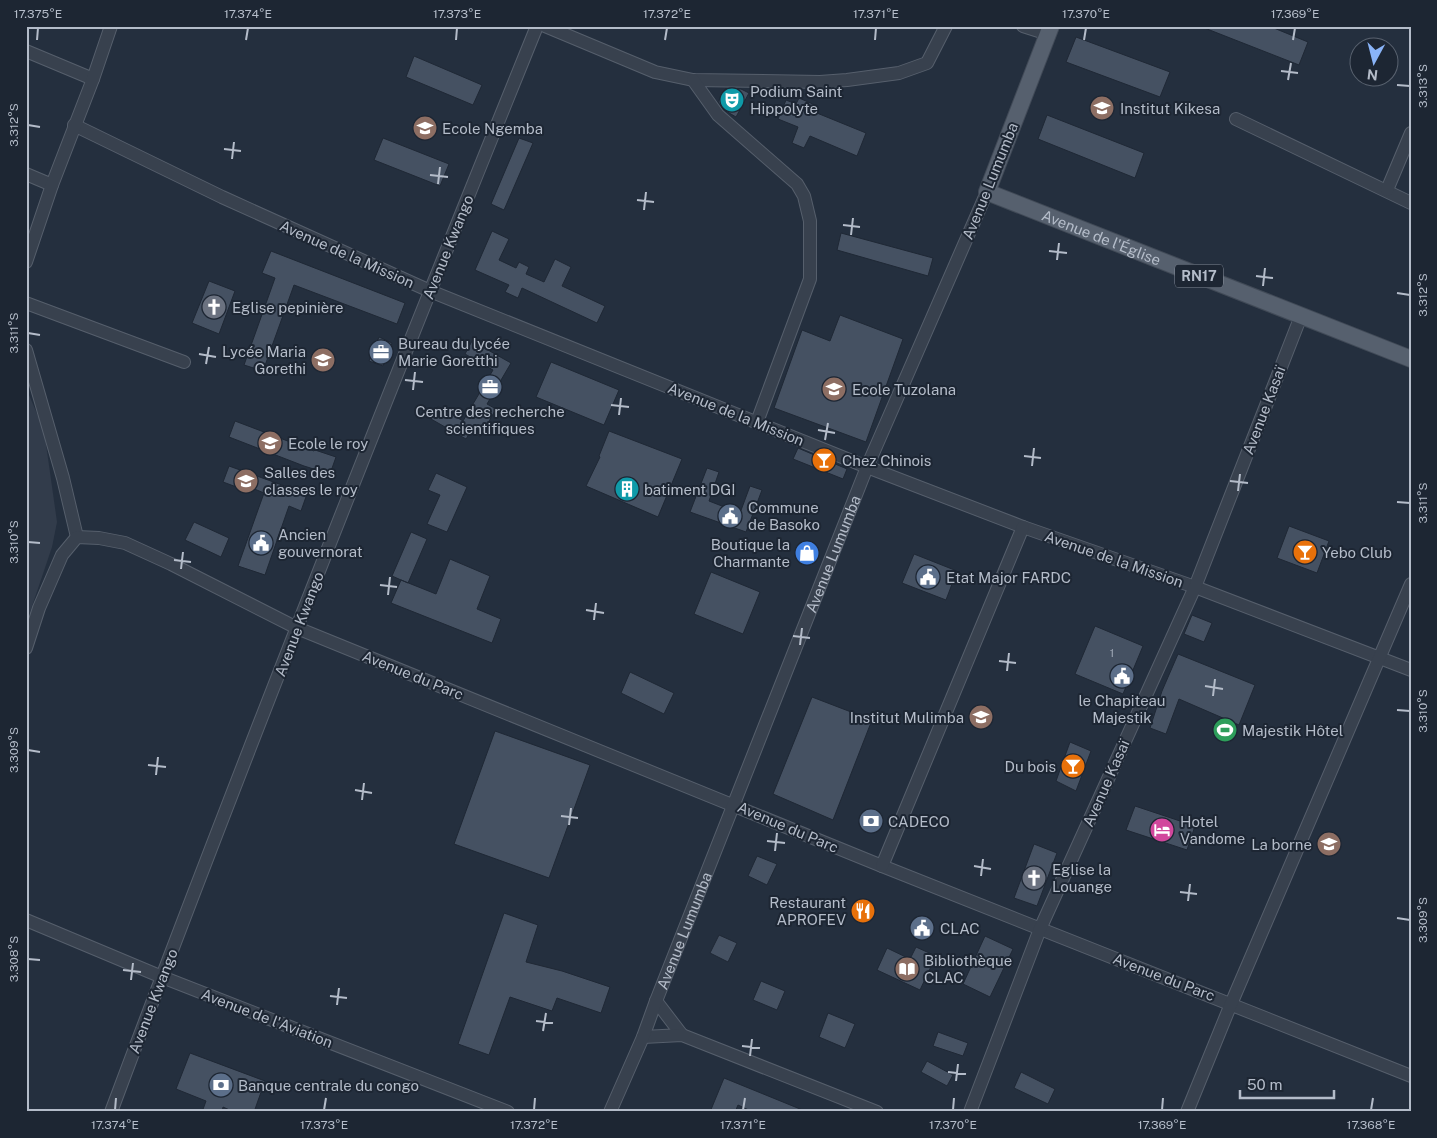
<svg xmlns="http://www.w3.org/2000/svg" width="1437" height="1138" font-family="'Public Sans',sans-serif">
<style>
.airport{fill:#323c4b}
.building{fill:#455162;stroke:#1f2835}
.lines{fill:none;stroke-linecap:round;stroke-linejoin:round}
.minor-casing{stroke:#565f6c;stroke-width:14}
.major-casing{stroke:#414a57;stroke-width:18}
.minor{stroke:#38414e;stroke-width:12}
.major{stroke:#56606e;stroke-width:16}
.ticks{fill:none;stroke:#b4bcc9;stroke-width:2}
.labels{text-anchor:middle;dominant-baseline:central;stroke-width:4;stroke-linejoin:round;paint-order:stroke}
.number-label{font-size:12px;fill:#98a1af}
.shield{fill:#1d2633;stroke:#878f9c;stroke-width:1}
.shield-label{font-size:14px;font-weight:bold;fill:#b4bcc9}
.poi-label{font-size:15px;fill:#b4bcc9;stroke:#1d2633;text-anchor:start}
.street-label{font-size:15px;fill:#b4bcc9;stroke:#1d2633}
.neatline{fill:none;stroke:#b4bcc9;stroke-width:2}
.ticks-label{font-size:12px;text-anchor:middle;fill:#b4bcc9}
</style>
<rect width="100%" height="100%" fill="#242f3e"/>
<path class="airport" d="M26,388L44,430L57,522L52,547L26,624Z"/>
<path class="building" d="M1269,26L1308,42L1299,65L1202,27Z
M1076,37L1170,72L1160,97L1066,62Z
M414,56L482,85L473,105L406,77Z
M725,89H741L749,93L736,117L724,110L718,102Z
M799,98L815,105L812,111L866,133L857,156L810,136L804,148L792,143L798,127L778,119L786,100L796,104Z
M1047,115L1144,153L1135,178L1038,139Z
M383,138L449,164L440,186L374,160Z
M519,138L533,143L504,210L491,204Z
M492,231L509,239L499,260L516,268L519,262L529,267L526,274L544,282L555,259L571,267L562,286L605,306L597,323L522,288L518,298L505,292L509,285L475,270Z
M841,233L933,258L928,276L837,250Z
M271,251L405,303L397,324L294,285L263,371L244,365L275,278L262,273Z
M209,281L235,291L219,334L192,323Z
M840,315L903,339L866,442L774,408L802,330L830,341Z
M379,337L392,343L383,366L369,361Z
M472,341L511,363L487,404L496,409L480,437L471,431L466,439L431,419L438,406L463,421L493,370L465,354Z
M551,362L619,390L604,425L536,397Z
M235,421L314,451L315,450L336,457L330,474L304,466L229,437Z
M609,431L682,459L658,517L586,486L600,457L599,456Z
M798,448L847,469L843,479L793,459Z
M229,466L307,494L301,511L289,506L265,575L238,566L264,493L252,488L250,492L223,482Z
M707,468L719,472L709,501L740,513L750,486L762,490L746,532L690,512Z
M436,473L467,487L447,532L427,524L440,495L428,490Z
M194,522L229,538L221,557L185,540Z
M1289,526L1329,541L1317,573L1277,558Z
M411,532L427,539L408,583L392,576Z
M804,543L816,547L811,563L799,559Z
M914,554L957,571L946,600L902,583Z
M450,559L490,576L477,609L501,619L492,643L391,603L401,580L436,594Z
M711,572L760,592L743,634L694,614Z
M1192,615L1212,623L1204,642L1184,634Z
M1095,626L1143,646L1123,694L1075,674Z
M1178,654L1255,685L1239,725L1179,699L1166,734L1150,728L1162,691Z
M630,672L674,693L664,714L621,693Z
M812,697L872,720L833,820L773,794Z
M495,731L590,765L549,878L454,844Z
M1070,742L1091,751L1076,791L1056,781Z
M1135,806L1195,826L1187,850L1126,830Z
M1034,844L1057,853L1037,906L1014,898Z
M757,856L777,864L767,885L748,876Z
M504,913L538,925L526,962L562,971L610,987L601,1013L557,998L552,1011L510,997L489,1055L458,1044Z
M719,935L737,943L728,962L710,953Z
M985,936L1013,949L990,997L963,984Z
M916,947L936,956L920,990L877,970L887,948L910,959Z
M761,981L785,991L777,1010L753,1000Z
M828,1013L855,1024L845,1048L819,1037Z
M938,1032L968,1043L963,1056L933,1046Z
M190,1053L265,1081L254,1112H234L223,1107L222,1112H202L206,1101L176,1089Z
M927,1061L953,1075L947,1086L921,1072Z
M1021,1072L1055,1089L1048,1104L1014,1088Z
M724,1078L805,1111V1112H753L738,1105L735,1112H710Z"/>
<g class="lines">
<defs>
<g id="minor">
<path d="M545,26L655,72L693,80L820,82L847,80L899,73L927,63L946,26"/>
<path d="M1023,26L1048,34"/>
<path d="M26,51L93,79"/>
<path d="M693,80L718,115L797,184L804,196L810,221V279L757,422"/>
<path d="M1236,119L1411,203"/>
<path d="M74,125L222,197L430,291L867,467L1023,527L1195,587L1411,670"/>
<path d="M26,174L52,185"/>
<path d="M1387,190L1411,133"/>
<path d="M26,262L52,185L93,79L111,26"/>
<path d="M26,303L184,362"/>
<path d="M26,350L63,478L77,537"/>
<path d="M26,648L39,608L62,555L77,537L99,538L125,543L171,564L297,628L882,866L1411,1076"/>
<path d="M882,866L1023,527"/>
<path d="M26,920L162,977L508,1112"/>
<path d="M656,1001L682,1035"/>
<path d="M643,1037L682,1035L877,1112"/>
<path d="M111,1112C247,748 391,386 537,26"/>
<path id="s1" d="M610,1112L643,1037L656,1001L867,467L987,192"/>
<path d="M970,1112L1040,929L1195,587L1301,316"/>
<path d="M1187,1112L1231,1004L1411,584"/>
</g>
<g id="major">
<path id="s2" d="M1051,26L987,192L1411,359"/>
</g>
</defs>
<use href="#minor" class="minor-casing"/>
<use href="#major" class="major-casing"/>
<use href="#minor" class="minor"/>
<use href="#major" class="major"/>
</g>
<path class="ticks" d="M37,40L38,28M246,40L248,28M456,40L457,28M665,40L667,28M875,40L876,28M1084,40L1086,28M1293,40L1295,28M1281,71L1298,73M1288,80L1291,63M1397,85L1410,86M28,125L40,127M224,149L241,151M232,159L234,142M430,175L448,177M438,184L440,167M637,200L654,202M644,210L646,192M843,225L860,227M851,235L853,218M1049,251L1067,253M1057,260L1059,243M1256,276L1273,278M1263,286L1265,268M1397,293L1410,295M28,333L40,335M199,354L216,357M206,364L209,347M405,380L423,382M413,390L415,372M611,405L629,407M619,415L621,398M818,430L835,433M825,440L828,423M1024,456L1041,458M1032,466L1034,448M1230,481L1248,483M1238,491L1240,474M1397,502L1410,503M28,542L40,543M174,560L191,562M181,569L183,552M380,585L397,587M388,595L390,577M586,610L604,613M594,620L596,603M793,636L810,638M800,645L802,628M999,661L1016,663M1007,671L1009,653M1205,686L1223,689M1213,696L1215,679M1397,710L1410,711M28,750L40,752M148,765L166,767M156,775L158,757M355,790L372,793M362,800L364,783M561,816L578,818M569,825L571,808M767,841L785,843M775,851L777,833M974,866L991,869M981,876L983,859M1180,892L1197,894M1188,901L1190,884M1397,918L1410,920M28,959L40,960M123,970L141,972M131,980L133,963M330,996L347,998M337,1005L339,988M536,1021L553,1023M543,1031L546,1013M742,1046L760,1048M750,1056L752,1039M948,1072L966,1074M956,1081L958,1064M115,1110L116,1098M324,1110L326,1098M534,1110L535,1098M743,1110L745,1098M953,1110L954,1098M1162,1110L1163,1098M1371,1110L1373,1098"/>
<defs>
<symbol id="theatre-disc" viewBox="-11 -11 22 22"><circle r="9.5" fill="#0f9aa8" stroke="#1d2633"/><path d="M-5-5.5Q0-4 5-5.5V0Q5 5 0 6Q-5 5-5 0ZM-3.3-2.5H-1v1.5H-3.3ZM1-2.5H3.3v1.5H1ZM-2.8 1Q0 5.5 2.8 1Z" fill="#fff"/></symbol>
<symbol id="school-disc" viewBox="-11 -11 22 22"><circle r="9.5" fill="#8d6e63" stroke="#1d2633"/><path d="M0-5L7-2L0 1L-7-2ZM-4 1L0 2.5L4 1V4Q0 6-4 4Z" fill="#fff"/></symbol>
<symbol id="church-disc" viewBox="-11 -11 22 22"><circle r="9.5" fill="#6b7280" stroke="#1d2633"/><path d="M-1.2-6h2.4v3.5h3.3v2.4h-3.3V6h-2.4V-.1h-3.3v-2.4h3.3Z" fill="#fff"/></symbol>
<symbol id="office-disc" viewBox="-11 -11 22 22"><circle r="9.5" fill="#5c6f8a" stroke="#1d2633"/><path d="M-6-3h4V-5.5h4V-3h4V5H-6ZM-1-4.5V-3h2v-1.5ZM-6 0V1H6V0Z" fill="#fff"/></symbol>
<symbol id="bar-disc" viewBox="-11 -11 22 22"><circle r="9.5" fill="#e8710a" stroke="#1d2633"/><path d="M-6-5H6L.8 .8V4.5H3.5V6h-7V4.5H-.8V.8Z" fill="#fff"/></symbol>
<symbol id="building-disc" viewBox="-11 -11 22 22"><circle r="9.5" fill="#0f9aa8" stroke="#1d2633"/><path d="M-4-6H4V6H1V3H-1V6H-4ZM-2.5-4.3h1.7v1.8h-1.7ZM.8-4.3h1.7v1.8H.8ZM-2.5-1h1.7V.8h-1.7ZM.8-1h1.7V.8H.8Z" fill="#fff"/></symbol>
<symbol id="civic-disc" viewBox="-11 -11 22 22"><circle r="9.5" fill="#5c6f8a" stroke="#1d2633"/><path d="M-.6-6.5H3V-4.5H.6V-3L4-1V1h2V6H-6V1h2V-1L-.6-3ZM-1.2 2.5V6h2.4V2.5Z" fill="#fff"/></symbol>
<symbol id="shop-disc" viewBox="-11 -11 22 22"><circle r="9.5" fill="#3f7fe0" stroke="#1d2633"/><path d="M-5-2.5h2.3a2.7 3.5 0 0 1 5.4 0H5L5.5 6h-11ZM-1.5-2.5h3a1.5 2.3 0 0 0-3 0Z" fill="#fff"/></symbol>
<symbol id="stadium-disc" viewBox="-11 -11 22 22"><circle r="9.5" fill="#2e9e5b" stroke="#1d2633"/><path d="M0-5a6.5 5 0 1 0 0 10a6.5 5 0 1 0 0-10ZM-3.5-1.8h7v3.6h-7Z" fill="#fff"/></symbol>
<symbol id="bank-disc" viewBox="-11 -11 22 22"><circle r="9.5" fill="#5c6f8a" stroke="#1d2633"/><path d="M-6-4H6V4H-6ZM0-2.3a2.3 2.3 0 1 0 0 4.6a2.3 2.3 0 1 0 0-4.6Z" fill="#fff"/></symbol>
<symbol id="hotel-disc" viewBox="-11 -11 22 22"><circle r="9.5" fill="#d1479c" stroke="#1d2633"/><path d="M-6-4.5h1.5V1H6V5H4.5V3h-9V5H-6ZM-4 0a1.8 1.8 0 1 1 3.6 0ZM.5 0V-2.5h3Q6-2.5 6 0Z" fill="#fff"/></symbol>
<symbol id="restaurant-disc" viewBox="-11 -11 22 22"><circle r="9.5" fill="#e8710a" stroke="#1d2633"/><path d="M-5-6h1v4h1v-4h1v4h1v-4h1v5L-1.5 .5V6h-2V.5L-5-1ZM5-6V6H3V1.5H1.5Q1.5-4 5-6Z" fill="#fff"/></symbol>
<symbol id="library-disc" viewBox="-11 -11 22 22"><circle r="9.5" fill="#8d6e63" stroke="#1d2633"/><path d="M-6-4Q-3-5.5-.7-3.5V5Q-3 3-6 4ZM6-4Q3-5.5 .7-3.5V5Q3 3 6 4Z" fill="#fff"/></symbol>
</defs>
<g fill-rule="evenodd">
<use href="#theatre-disc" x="718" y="86" width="28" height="28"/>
<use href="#school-disc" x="1088" y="94" width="28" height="28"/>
<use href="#school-disc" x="411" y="114" width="28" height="28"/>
<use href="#church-disc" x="200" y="293" width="28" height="28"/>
<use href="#office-disc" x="367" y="338" width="28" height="28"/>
<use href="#school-disc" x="309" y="346" width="28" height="28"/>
<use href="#office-disc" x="476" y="373" width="28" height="28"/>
<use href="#school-disc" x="820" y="375" width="28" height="28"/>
<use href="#school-disc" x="256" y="429" width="28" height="28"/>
<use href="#bar-disc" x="810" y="446" width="28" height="28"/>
<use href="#school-disc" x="232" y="467" width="28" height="28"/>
<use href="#building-disc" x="613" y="475" width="28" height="28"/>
<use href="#civic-disc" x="716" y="502" width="28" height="28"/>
<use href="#civic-disc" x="247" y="529" width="28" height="28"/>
<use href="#bar-disc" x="1291" y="538" width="28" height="28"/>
<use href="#shop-disc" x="793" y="539" width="28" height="28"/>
<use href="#civic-disc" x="914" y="563" width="28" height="28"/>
<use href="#civic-disc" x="1108" y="662" width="28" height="28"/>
<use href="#school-disc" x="967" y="703" width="28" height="28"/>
<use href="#stadium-disc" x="1211" y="716" width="28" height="28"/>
<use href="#bar-disc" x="1059" y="752" width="28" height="28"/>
<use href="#bank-disc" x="857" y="807" width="28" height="28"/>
<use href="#hotel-disc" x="1148" y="816" width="28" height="28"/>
<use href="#school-disc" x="1315" y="830" width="28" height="28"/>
<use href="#church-disc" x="1020" y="864" width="28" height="28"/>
<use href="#restaurant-disc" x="849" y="897" width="28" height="28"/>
<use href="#civic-disc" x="908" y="914" width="28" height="28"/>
<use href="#library-disc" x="893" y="955" width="28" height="28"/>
<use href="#bank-disc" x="207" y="1071" width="28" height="28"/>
</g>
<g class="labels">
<g class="number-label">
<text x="1112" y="653">1</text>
</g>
<rect class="shield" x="1175" y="264.5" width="48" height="23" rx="4"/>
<g class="shield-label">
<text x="1199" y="276">RN17</text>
</g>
<g class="poi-label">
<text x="750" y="91">Podium Saint<tspan x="750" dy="17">Hippolyte</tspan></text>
<text x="1120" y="108">Institut Kikesa</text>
<text x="442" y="128">Ecole Ngemba</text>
<text x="232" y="307">Eglise pepinière</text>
<text x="398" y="343">Bureau du lycée<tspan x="398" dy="17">Marie Goretthi</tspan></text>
<text x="306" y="351" text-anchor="end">Lycée Maria<tspan x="306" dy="17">Gorethi</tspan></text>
<text x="852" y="389">Ecole Tuzolana</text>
<text x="490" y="411" text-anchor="middle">Centre des recherche<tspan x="490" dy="17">scientifiques</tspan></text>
<text x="288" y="443">Ecole le roy</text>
<text x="842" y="460">Chez Chinois</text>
<text x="264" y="472">Salles des<tspan x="264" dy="17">classes le roy</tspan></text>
<text x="644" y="489">batiment DGI</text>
<text x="748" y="507">Commune<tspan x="748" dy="17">de Basoko</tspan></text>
<text x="278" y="534">Ancien<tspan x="278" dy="17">gouvernorat</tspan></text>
<text x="790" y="544" text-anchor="end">Boutique la<tspan x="790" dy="17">Charmante</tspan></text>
<text x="1322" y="552">Yebo Club</text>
<text x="946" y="577">Etat Major FARDC</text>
<text x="1122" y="700" text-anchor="middle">le Chapiteau<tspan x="1122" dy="17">Majestik</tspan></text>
<text x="964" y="717" text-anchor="end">Institut Mulimba</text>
<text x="1242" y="730">Majestik Hôtel</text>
<text x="1056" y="766" text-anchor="end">Du bois</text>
<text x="888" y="821">CADECO</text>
<text x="1180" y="821">Hotel<tspan x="1180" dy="17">Vandome</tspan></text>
<text x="1312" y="844" text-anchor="end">La borne</text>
<text x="1052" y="869">Eglise la<tspan x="1052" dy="17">Louange</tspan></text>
<text x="846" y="902" text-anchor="end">Restaurant<tspan x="846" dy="17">APROFEV</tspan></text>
<text x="940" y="928">CLAC</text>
<text x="924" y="960">Bibliothèque<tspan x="924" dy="17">CLAC</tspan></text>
<text x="238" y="1085">Banque centrale du congo</text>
</g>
<g class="street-label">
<text transform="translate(990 181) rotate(-68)">Avenue Lumumba</text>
<text stroke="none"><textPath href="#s2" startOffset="301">Avenue de l'Église</textPath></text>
<text transform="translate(448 247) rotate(-68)">Avenue Kwango</text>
<text transform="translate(347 254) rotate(24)">Avenue de la Mission</text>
<text transform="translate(1264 410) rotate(-69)">Avenue Kasaï</text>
<text transform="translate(736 414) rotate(22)">Avenue de la Mission</text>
<text stroke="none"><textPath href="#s1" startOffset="601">Avenue Lumumba</textPath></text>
<text transform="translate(1114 559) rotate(19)">Avenue de la Mission</text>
<text transform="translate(299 624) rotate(-69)">Avenue Kwango</text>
<text transform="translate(413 675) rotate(22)">Avenue du Parc</text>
<text transform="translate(1106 783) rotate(-66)">Avenue Kasaï</text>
<text transform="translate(788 827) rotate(23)">Avenue du Parc</text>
<text stroke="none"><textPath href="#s1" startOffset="196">Avenue Lumumba</textPath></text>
<text transform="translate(1164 977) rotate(21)">Avenue du Parc</text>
<text transform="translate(153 1001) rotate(-69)">Avenue Kwango</text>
<text transform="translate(267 1018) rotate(21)">Avenue de l'Aviation</text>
</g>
</g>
<rect width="1437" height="1138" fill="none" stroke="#1d2633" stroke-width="55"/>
<g transform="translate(1374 62) rotate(187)"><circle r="24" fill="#1d2633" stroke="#59626f"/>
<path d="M0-4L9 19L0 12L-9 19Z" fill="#8ab4f8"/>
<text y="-8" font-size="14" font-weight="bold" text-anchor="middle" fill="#b4bcc9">N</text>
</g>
<path d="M1240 1090v8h94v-8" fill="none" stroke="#b4bcc9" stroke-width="2.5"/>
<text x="1247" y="1090" font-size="15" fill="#b4bcc9" stroke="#1d2633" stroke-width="4" paint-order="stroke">50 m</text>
<rect x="28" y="28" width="1382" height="1082" class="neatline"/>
<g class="ticks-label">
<text x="38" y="18">17.375°E</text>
<text x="248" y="18">17.374°E</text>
<text x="457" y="18">17.373°E</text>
<text x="667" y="18">17.372°E</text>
<text x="876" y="18">17.371°E</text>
<text x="1086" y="18">17.370°E</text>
<text x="1295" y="18">17.369°E</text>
<text transform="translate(1423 86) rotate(-90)" y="4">3.313°S</text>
<text transform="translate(14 125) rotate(-90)" y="4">3.312°S</text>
<text transform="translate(1423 295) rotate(-90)" y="4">3.312°S</text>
<text transform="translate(14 333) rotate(-90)" y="4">3.311°S</text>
<text transform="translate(1423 503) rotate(-90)" y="4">3.311°S</text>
<text transform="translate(14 542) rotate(-90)" y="4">3.310°S</text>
<text transform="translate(1423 711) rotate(-90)" y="4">3.310°S</text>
<text transform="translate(14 750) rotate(-90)" y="4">3.309°S</text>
<text transform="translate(1423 920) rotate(-90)" y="4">3.309°S</text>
<text transform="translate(14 959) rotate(-90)" y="4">3.308°S</text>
<text x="115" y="1129">17.374°E</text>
<text x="324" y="1129">17.373°E</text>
<text x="534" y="1129">17.372°E</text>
<text x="743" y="1129">17.371°E</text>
<text x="953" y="1129">17.370°E</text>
<text x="1162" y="1129">17.369°E</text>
<text x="1371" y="1129">17.368°E</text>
</g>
</svg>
